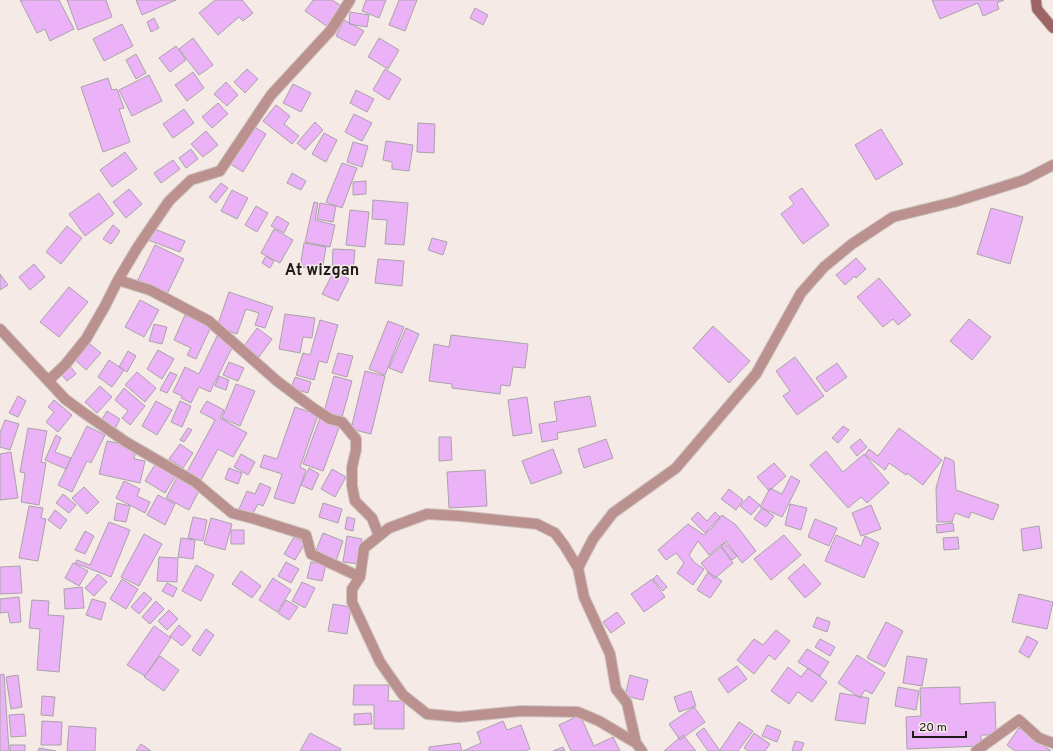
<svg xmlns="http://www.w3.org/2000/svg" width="1053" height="751" font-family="Overpass,sans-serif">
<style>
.building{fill:#ecb2f7;stroke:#a9a3aa}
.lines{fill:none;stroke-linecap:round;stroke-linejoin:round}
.street-casing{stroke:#cec5c1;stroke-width:12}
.secondary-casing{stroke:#cec5c1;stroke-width:12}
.street{stroke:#ba918f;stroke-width:10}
.secondary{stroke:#9e6463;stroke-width:10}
.labels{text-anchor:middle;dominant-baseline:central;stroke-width:3;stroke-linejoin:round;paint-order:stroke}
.quarter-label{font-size:16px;font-weight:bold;fill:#1f1b19;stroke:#f5eae6}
</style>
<rect width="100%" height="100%" fill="#f5eae6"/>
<path class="building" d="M20,0H59L74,29L50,41L45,29L37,33Z
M67,0H106L112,17L78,30Z
M136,0H176L142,15Z
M215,0H242L253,13L243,21L239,17L218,35L199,13Z
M313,0H332L343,7L328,27L305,11Z
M366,0H386L379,18L362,11Z
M399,0H417L405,31L389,25Z
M932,0H1004L997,3L999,9L983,16L978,3L940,19Z
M475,8L488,15L483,25L470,18Z
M350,12L369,15L367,27L349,24Z
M154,18L159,28L151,32L147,22Z
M344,20L364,31L355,46L336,36Z
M122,24L133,46L104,61L93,39Z
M193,38L213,65L199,75L179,49Z
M379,38L399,50L388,69L368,57Z
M176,46L186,60L170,72L159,58Z
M136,54L146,73L136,79L126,60Z
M247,69L258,79L245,93L234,82Z
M385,69L401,79L389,100L373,90Z
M193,72L204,88L187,101L175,85Z
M149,75L162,101L132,116L119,90Z
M108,78L112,90L117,89L124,108L119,109L130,142L103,152L81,87Z
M226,82L238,95L227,106L214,94Z
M293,84L311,93L301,112L283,103Z
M356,90L374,99L367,112L350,103Z
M218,103L228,114L212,128L202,117Z
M276,105L290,116L284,124L299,136L292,144L263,121Z
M184,109L194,123L173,138L163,124Z
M354,114L372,123L362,141L345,132Z
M315,122L323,130L305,150L297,143Z
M418,123L435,124L434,153L417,152Z
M253,126L266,134L243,172L229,163Z
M881,129L903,164L876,180L855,145Z
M206,131L218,145L203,157L191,144Z
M324,133L337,140L326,162L312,154Z
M386,141L413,145L409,171L392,169V162L383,160Z
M353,142L368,146L362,167L347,162Z
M191,149L198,159L186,168L179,158Z
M125,152L137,169L112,187L100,170Z
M173,160L180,169L161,183L154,173Z
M342,163L357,168L342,208L326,202Z
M292,173L306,181L301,190L287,183Z
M366,181V194L353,195V182Z
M221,183L228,188L216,203L209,197Z
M802,188L829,225L803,244L781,214L794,204L789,197Z
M129,189L142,204L126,218L113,202Z
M232,190L248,198L237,219L221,211Z
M99,193L114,214L85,236L69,214Z
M373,200L408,203L404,245L385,244L387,220L372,219Z
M314,202L318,203L315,220L335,225L330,247L305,242Z
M320,203L336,206L333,222L317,219Z
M256,206L268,213L257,232L245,225Z
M991,208L1023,217L1010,264L977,254Z
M350,210L369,212L365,247L346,245Z
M277,216L289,223L284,233L271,226Z
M113,225L120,231L111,244L103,239Z
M67,226L82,238L61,264L46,252Z
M152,228L185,241L180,252L148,240Z
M274,229L293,240L280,263L261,253Z
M432,238L447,242L443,255L428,250Z
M304,243L326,247L322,270L300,267Z
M155,245L184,259L167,294L138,280Z
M333,249L355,250L353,272L332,271Z
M266,256L274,261L270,268L262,263Z
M856,258L866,269L856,278L855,276L845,285L836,275Z
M378,259L404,261L402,286L375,283Z
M34,264L45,277L30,290L19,277Z
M334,271L349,279L338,301L322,294Z
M0,274L8,285L0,290Z
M879,278L911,315L898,325L893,319L883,327L857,297Z
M69,287L88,302L59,337L40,322Z
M229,292L273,307L265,328L255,325L259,313L246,309L237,334L217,327Z
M140,300L159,310L144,337L125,327Z
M285,314L315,318L312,338L303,337L300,353L279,349Z
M185,315L211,327L196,359L187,355L191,348L174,340Z
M969,319L991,337L972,360L950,341Z
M320,320L338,325L327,363L319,361L314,380L296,375L303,353L310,355Z
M388,321L404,327L385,375L369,369Z
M154,324L167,327L162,344L149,341Z
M713,326L750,361L729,383L693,348Z
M257,328L272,339L259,357L244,346Z
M406,328L419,334L402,373L389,368Z
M451,335L528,344L525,368L513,367L510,386L501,385L500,394L452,388V384L429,381L434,344L449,347Z
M217,336L234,344L210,392L199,387L191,403L181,398L182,396L173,392L185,367L199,374Z
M86,341L101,353L86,370L72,357Z
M158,350L174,359L162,379L147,369Z
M128,351L136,356L127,372L119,367Z
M338,353L353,356L347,377L332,373Z
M795,357L824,396L797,415L783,396L790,391L776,371Z
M109,360L124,370L112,387L98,377Z
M229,362L244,368L238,381L223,375Z
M837,363L847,377L826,392L816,378Z
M70,366L76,374L67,381L61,374Z
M365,371L385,376L371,434L351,429Z
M137,372L156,388L145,402L125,385Z
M170,372L177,375L167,393L160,390Z
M219,376L229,380L226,390L215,386Z
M334,376L352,381L342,417L324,412Z
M295,377L311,382L308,393L291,388Z
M236,384L255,391L240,426L222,418Z
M100,386L112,397L97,413L85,402Z
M124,388L145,406L130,425L122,418L128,411L115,400Z
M18,396L26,401L18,417L9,413Z
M590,396L596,426L557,433L558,439L542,442L539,424L557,421L554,402Z
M527,397L532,433L513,436L508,400Z
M54,400L72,415L58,432L46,422L54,412L48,407Z
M156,401L172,410L157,435L142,426Z
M180,401L191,406L182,427L171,422Z
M207,401L224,410L220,418L247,433L233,457L218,449L201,480L187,472L215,420L200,412Z
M295,407L318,415L300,467L306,470L294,504L274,498L282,474L260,467L264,455L277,459Z
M107,411L120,419L115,429L101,421Z
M320,418L340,425L323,471L303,464Z
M5,420L19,424L10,450L0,447V433Z
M87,426L105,435L91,463L87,461L72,492L58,485Z
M843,426L849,430L838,443L832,438Z
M28,428L47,431L41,462L46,463L39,505L21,502L25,473L20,472Z
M188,428L192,430L184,442L180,440Z
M899,428L942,460L923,485L907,473L906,475L889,463L885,470L865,455L869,449L878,456Z
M56,435L61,438L55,452L71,458L66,469L45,460Z
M439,437H451L452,460L439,461Z
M606,439L613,458L584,468L578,449Z
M860,439L867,447L857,456L850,447Z
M107,441L127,445L126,448L136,450L134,459L145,461L140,483L99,474Z
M180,444L193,453L183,468L169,459Z
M553,449L562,473L531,484L522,461Z
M826,451L843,472L864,454L889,483L867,503L861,497L848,508L810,465Z
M11,452L18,498L0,500V454Z
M241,454L255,462L248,475L234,467Z
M945,457L954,461L956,490L999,505L993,520L971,512L969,518L955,513L952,522H937L936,488Z
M156,463L176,475L165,493L145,481Z
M774,463L786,476L769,491L757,477Z
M229,468L242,473L238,484L225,479Z
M309,468L319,474L312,490L301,485Z
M332,469L346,477L335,497L321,489Z
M485,470L487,506L449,508L447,472Z
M791,476L800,481L782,517L760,507L770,488L782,494Z
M177,477L200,489L189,510L166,498Z
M124,481L140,489L137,496L150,502L145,513L116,498Z
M260,483L271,488L263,506L258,504L252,515L239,509L247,491L255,494Z
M84,487L99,502L87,514L72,498Z
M729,489L743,500L736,510L721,499Z
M63,494L76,505L69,513L56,503Z
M158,495L175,504L165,525L147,515Z
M749,496L760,505L751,515L740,506Z
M117,503L130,506L126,522L114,520Z
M323,503L342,509L338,523L319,517Z
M790,504L807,508L801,530L785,525Z
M871,505L881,529L861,536L852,513Z
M29,506L43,508L41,518L46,519L38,561L19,558Z
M762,508L774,516L766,527L754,519Z
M55,510L67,520L60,529L48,520Z
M698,512L707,521L715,512L720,517L705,533L691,519Z
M722,515L736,525L756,551L742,563L726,541L709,555L698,541L689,555L695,563L704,569L693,585L677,573L684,563L676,553L666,560L658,550L688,524L704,535L712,528Z
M193,517L207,520L203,541L188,538Z
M347,517L355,519L353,531L345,529Z
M211,518L232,524L225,550L204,544Z
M815,519L837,528L829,546L808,537Z
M109,522L130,530L111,577L75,563L77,560L90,565Z
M953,523L954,531L937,533L936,525Z
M1039,526L1042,548L1023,551L1021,529Z
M231,530H244V544H231Z
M85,531L94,536L85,554L75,550Z
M323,533L343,541L336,561L315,553Z
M144,534L162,544L139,586L121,577Z
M784,535L801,555L771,580L754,559Z
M836,535L861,546L865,536L879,543L864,578L825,561Z
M347,536L362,539L358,564L343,562Z
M294,537L305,543L295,560L284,554Z
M958,537L959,549L944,550L943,538Z
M181,538L195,540L193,559L178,557Z
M725,543L737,556L732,560L721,546Z
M721,547L733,563L714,579L701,563Z
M159,557L178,558L177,582L157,581Z
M286,562L299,569L291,583L278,576Z
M311,562L326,565L322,581L307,578Z
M73,563L88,571L79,586L65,578Z
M804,564L821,584L805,598L788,578Z
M196,565L214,575L201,601L182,591Z
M20,566L22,593L0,594V567Z
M241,571L261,586L252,598L232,584Z
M708,572L722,581L710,598L697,590Z
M98,574L107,582L94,596L85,588Z
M657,575L667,587L663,591L653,579Z
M273,578L291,590L277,612L259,600Z
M122,579L138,589L126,609L110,599Z
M652,579L665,597L644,612L631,594Z
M302,582L315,588L305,608L292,601Z
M167,583L177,588L173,597L162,591Z
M82,587L84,608L65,609L64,589Z
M144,592L152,599L139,614L131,607Z
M1019,594L1053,602L1047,629L1012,622Z
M19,597L21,622L10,623L8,612L0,613V599Z
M92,599L106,603L101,620L86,615Z
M32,600L49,601L48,615L64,616L59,672L37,670L40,629L29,628Z
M286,600L298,607L289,620L278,613Z
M156,601L164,609L150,624L142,617Z
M333,604L351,607L347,634L328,631Z
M169,610L178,619L167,630L158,621Z
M617,612L625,623L611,633L603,622Z
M817,617L830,622L827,632L813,627Z
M886,622L903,631L885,667L867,658Z
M179,625L191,636L182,646L170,636Z
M154,626L171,638L145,676L127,665Z
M206,629L214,635L200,656L192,650Z
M776,630L790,641L775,660L769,655L754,674L737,660L754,639L763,645Z
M1027,636L1038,642L1029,658L1019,652Z
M820,639L835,647L830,656L815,647Z
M807,649L829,662L820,676L798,662Z
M857,655L885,673L872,694L865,690L860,698L838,683Z
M160,656L179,670L164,691L144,677Z
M907,656L927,659L922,686L903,683Z
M737,666L747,679L728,693L718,679Z
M788,667L801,677L808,668L827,682L812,702L798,692L789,704L771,691Z
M4,674L9,751H0V675Z
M18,675L22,707L11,709L6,677Z
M630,675L648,680L643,700L625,696Z
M354,685H389L388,701H404V729H374V705H353Z
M898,687L919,691L916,710L895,706Z
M960,687V704L995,702L996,735H981V746L907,749L906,717L921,716L920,688Z
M691,691L696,706L679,712L674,697Z
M840,693L869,698L865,724L835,720Z
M42,696L55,697L53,716L41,715Z
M694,707L705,722L680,740L669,724Z
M371,713L372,724L354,725V714Z
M24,714L26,736L11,737L9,715Z
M580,715L594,746L613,737L620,751H571L559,725Z
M42,721L62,722L61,745H41Z
M503,721L507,730L521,725L530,749L525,751H463L481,743L477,732Z
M739,722L753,731L738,751H722L720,750Z
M767,725L781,731L777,742L762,736Z
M69,726L96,728L95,751H67Z
M704,728L720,751H708L696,734Z
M1019,728L1051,751H1015L1007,745Z
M310,733L341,749L340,751H300Z
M754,733L770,744L765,751H748L744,748Z
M683,735L696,751H664Z
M795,741L804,743L801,751H792Z
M460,743L462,751H429V747Z
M141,744L151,751H136Z
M10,745H25V751H10Z
M563,747L565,751H553Z
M39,748L56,751H38Z"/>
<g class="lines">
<defs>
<path id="street" d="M118,280L150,290L209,321L277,381L313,408L330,419L342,422L356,439V450L352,467V486L355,501L372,518L379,536
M0,329L65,399L84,413L126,442L195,482L232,513L255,519L306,535L311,554L360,577
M48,381L65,365L86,339L105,306L118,280L137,248L169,201L191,180L220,171L271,95L331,30L350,0
M578,568L564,545L555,533L537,524L460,516L427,514L389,528L364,548L360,577L352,589V602L380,662L403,695L427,714L459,717L522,711L578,712L599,721L636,743L642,751
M636,743L627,703L616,689L610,654L584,597L578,568L593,539L613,513L676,468L756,374L801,293L824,267L852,244L893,217L954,202L1024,180L1053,165
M976,751L1019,720L1039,738L1053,743"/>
<path id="secondary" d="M1036,0L1037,9L1053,28"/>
</defs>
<use href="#street" class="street-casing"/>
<use href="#secondary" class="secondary-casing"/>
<use href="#street" class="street"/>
<use href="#secondary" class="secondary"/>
</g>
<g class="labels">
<g class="quarter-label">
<text x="322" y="271">At wizgan</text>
</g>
</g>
<path d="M913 731v6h53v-6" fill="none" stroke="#1f1b19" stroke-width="2"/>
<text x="919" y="731" font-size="12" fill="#1f1b19" stroke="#f5eae6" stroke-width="3" paint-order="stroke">20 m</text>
</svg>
